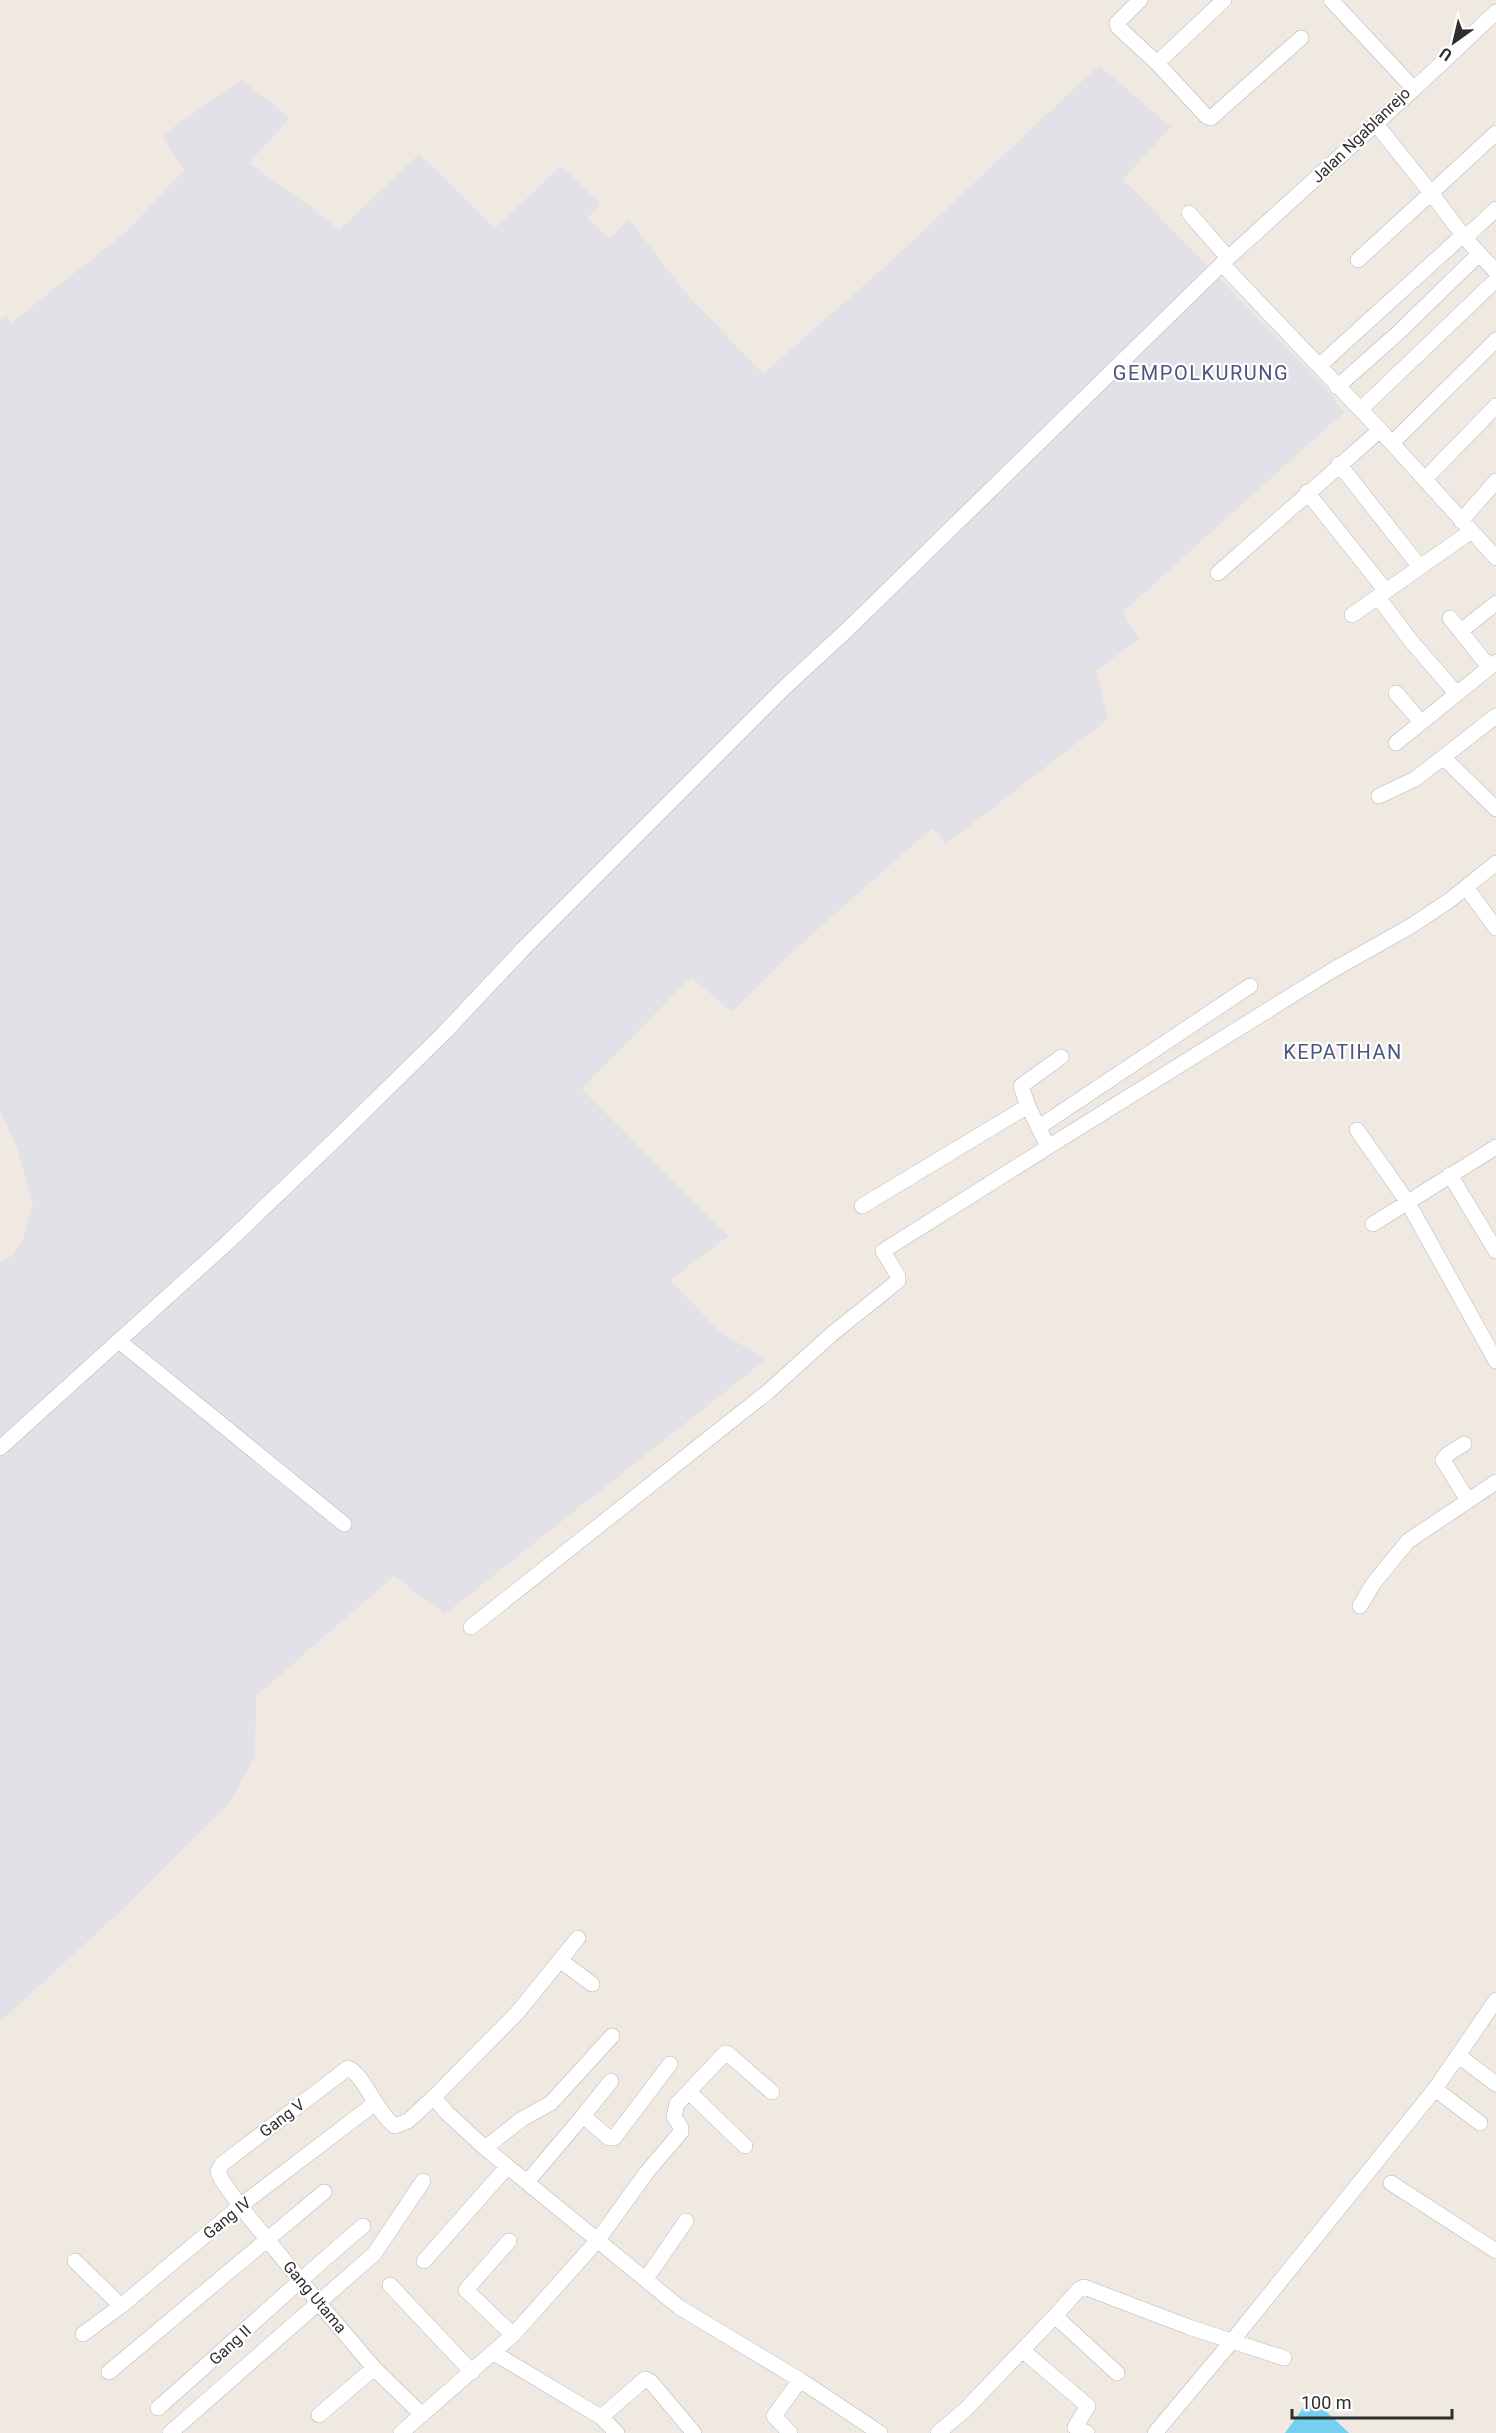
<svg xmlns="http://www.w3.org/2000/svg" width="1496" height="2433" font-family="Roboto,sans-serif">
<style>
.industrial{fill:#e3e1e8}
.water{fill:#75cff0}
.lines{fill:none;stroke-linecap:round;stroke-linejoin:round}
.minor-casing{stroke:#b4b7c1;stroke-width:16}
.minor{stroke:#fff;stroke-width:15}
.labels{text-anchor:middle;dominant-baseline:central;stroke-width:4.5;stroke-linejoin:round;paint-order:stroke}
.street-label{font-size:16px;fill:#2e2e2e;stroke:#fff}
.quarter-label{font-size:20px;letter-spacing:1.5px;fill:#4d5680;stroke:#fff}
</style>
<rect width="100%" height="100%" fill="#efe9e1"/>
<path class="industrial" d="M1099,65L1171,127L1123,179L1324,386L1344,412L1123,612L1139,640L1096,670L1108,719L946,844L932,828L799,946L732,1012L691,977L582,1089L728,1236L670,1280L718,1330L765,1360L445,1614L394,1576L256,1696L255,1756L229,1804L124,1908L0,2022V1261L12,1256L22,1242L33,1205L17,1148L0,1110V320L6,315L11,323L125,233L184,170L162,135L242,80L290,118L249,163L315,210L339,230L419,154L495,228L561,166L600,203L587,219L610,238L629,219L684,291L763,374L888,264Z"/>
<path class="water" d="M1311,2397L1349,2433H1285Z"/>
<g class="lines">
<defs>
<path id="minor" d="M1140,0L1117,23L1118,27L1157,63L1206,116L1211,118L1301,38
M1157,63L1224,0
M1414,89L1496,12
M1376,124L1431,193L1496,133
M1496,209L1465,238L1496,272
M1189,213L1228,258
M1358,260L1431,193L1465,238
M1222,264L1380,430L1496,558
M1320,365L1463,235
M1337,387L1398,333L1479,254
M1361,409L1496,280
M1392,443L1496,340
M1339,464L1420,567
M1425,479L1496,406
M1307,492L1386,591
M1461,521L1496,481
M1218,573L1380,430
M1378,597L1411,641L1456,693
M1352,615L1470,532
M1450,618L1489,667
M1461,631L1496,603
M1396,693L1421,722
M1396,743L1496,662
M1443,757L1496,809
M1379,796L1415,779L1496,716
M1466,887L1496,928
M1028,1106L1021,1086L1061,1057
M1039,1127L1250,986
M1357,1130L1407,1201L1496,1361
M1450,1175L1496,1251
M862,1206L1028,1106L1048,1147L1331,971L1411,926L1450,900L1496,863
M1373,1224L1496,1147
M119,1341L344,1524
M1464,1444L1448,1454L1443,1460L1467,1499
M0,1448L227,1243L339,1136L444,1033L523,949L784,688L848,629L1228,258L1414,89L1331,0
M1360,1606L1373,1584L1408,1541L1496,1482
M471,1627L770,1390L833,1333L898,1281V1276L883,1251L1048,1147
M578,1938L517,2013L434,2097L446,2112L485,2148L679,2307L800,2380L880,2433
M561,1961L592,1984
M1459,2056L1496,2084
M1435,2089L1480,2123
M689,2092L745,2146
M583,2116L611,2081
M485,2148L522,2119L551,2103L612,2036
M527,2182L583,2116L609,2138H614L670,2064
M1391,2183L1496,2251
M509,2241L466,2290L513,2335
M75,2261L121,2306
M424,2261L507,2167
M646,2279L686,2221
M390,2285L472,2372
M1055,2316L1079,2289L1084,2287L1189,2327L1284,2358
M83,2334L121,2306L240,2206L374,2104
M1022,2350L1088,2406L1075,2427L1087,2433
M494,2353L601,2417L617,2433
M109,2372L324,2192
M158,2408C227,2348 293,2285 363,2226
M319,2415L374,2368
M422,2415L374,2368L318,2302L240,2206L221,2179L218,2171L222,2164L348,2068C363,2073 377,2114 395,2126L408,2121L434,2097
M601,2417L645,2379L651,2382L694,2433
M170,2433L374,2254L423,2181
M401,2433L513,2335L597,2241L647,2172L681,2132V2128L674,2116L677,2104L725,2053H727L772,2092
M790,2433L774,2416L800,2380
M938,2433L965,2410L1055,2316L1117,2373
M1155,2433L1232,2341L1435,2089L1496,2000"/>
</defs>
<use href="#minor" class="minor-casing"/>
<use href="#minor" class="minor"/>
</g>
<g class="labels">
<g class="street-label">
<text transform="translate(1361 135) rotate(-44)">Jalan Ngablanrejo</text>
<text transform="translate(282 2118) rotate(-37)">Gang V</text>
<text transform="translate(227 2218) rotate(-39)">Gang IV</text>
<text transform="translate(315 2297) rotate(50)">Gang Utama</text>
<text transform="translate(230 2345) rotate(-43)">Gang II</text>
</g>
<g class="quarter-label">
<text x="1201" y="373">GEMPOLKURUNG</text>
<text x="1343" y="1052">KEPATIHAN</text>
</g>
</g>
<g transform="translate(1454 42) rotate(214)" stroke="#ffffff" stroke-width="4.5" paint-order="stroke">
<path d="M0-4.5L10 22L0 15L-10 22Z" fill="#2e2e2e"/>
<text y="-9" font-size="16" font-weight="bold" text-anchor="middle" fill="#2e2e2e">U</text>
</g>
<path d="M1292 2409v9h160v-9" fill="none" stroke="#2e2e2e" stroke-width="3"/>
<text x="1301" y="2409" font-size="18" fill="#2e2e2e" stroke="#ffffff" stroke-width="4.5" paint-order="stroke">100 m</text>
</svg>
